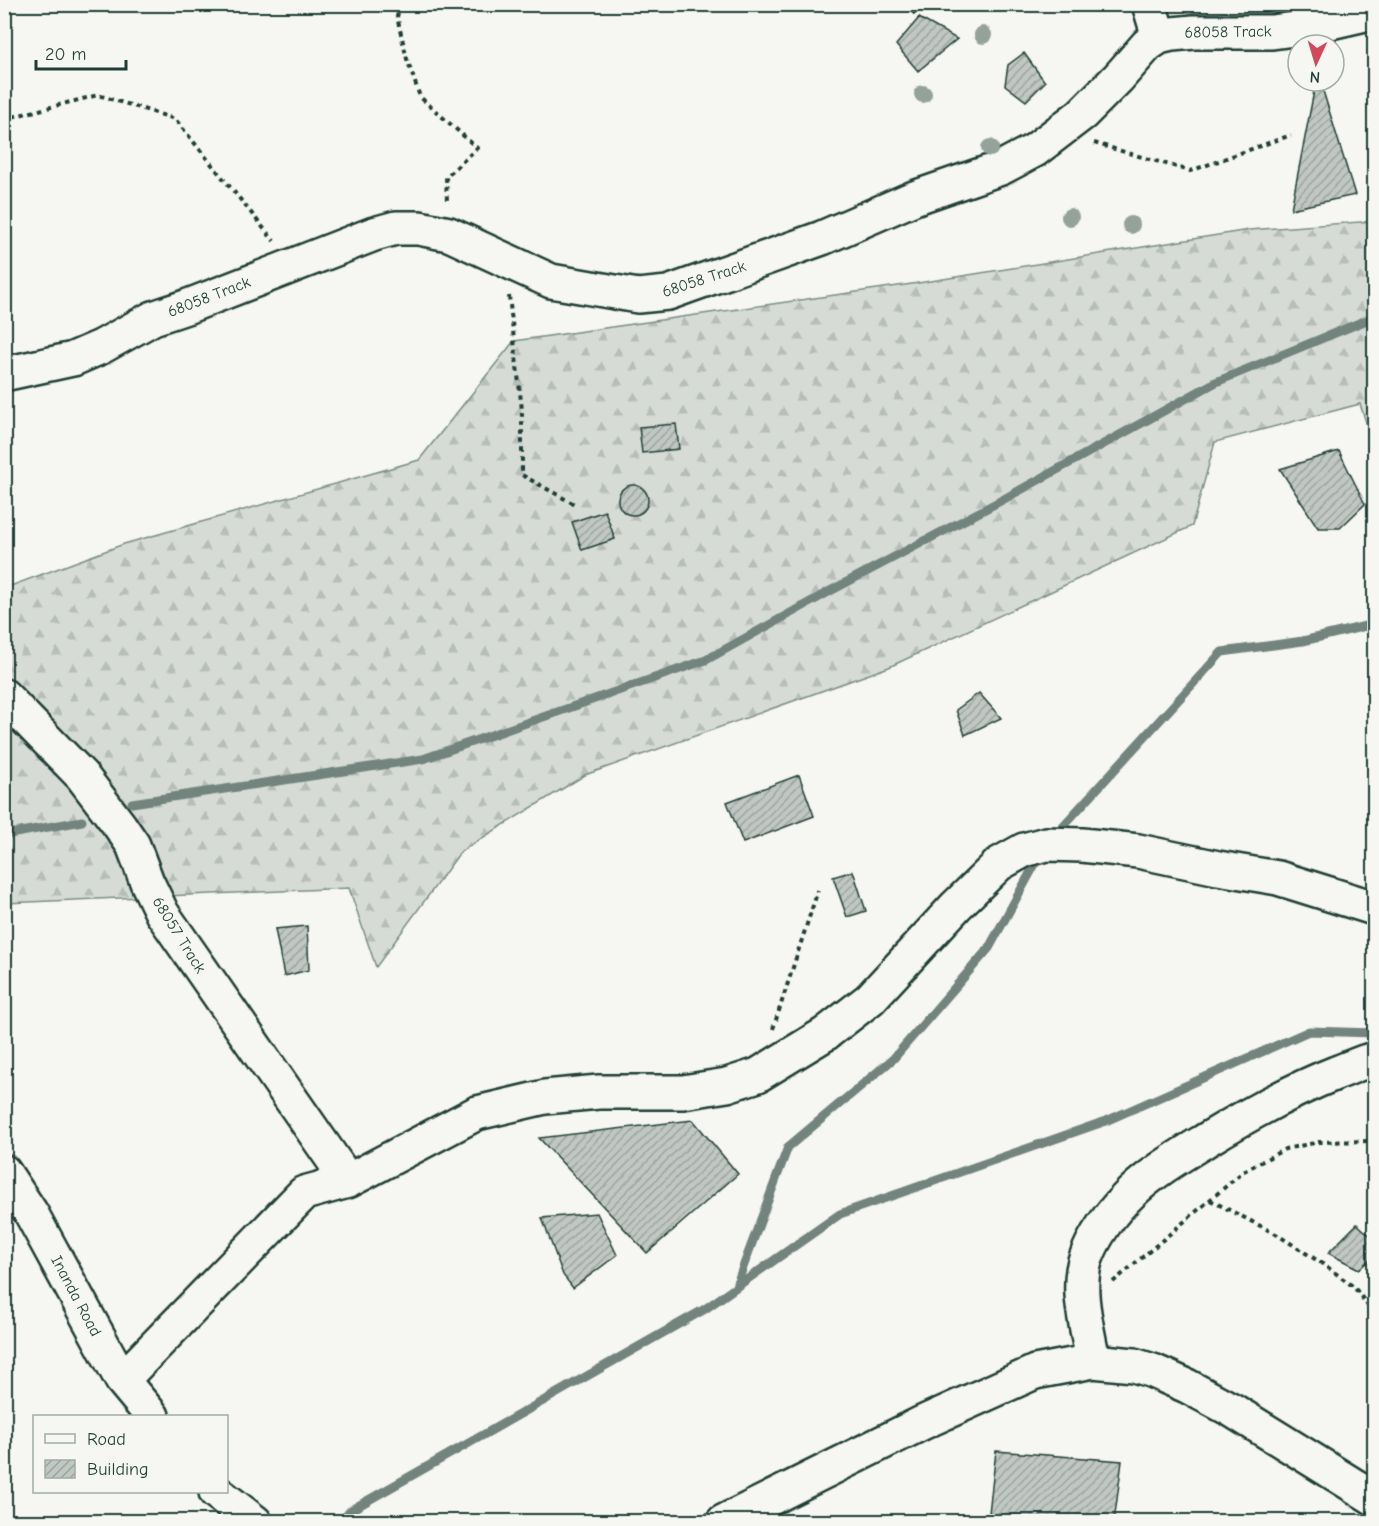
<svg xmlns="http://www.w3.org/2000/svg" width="1379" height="1526" font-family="'Comic Neue',sans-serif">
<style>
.forest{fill:url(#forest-firs);stroke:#7a8c85;stroke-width:1.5}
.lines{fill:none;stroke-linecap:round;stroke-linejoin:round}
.stream{stroke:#72847d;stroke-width:9}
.building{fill:url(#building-hatch);stroke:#1f3d34;stroke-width:1.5}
.minor-casing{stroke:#1f3d34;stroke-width:38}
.path{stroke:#1f3d34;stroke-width:4;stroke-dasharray:4.5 4.5;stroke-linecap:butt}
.minor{stroke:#f6f6f2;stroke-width:33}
.tree{fill:#94a29b}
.labels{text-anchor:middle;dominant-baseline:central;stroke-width:6;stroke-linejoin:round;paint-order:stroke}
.street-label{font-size:16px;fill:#1f3d34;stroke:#f6f6f2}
</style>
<defs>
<pattern id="forest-firs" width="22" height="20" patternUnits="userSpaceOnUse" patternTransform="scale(1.5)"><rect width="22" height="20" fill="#d6dbd6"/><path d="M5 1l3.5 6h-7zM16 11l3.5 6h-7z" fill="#b7bdb8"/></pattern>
<pattern id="building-hatch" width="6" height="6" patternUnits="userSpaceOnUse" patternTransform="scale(1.5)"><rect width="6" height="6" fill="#c1c8c3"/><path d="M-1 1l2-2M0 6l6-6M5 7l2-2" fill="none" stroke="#9ca49f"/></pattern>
</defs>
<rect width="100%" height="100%" fill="#f6f6f2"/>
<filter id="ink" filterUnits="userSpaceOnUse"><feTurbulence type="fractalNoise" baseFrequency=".0167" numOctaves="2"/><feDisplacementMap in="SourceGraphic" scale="12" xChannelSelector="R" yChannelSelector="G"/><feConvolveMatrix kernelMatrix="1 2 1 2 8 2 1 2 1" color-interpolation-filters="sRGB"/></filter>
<g filter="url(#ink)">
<path class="forest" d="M1374,221V447L1360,404L1215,442L1192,526L889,667L585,775L461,851L376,967L349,888L5,903V588L124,544L419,460L514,341L912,284L1249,230Z"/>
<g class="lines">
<path class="stream" d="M132,803L423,759L706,660L832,590L1004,499L1216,382L1374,317
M4,835L82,821
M1053,837L1222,652L1303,641L1374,624
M736,1286L788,1147L893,1059L989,948L1040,855
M340,1522L351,1510L705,1309L840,1214L1106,1121L1309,1031L1374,1033"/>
</g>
<path class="building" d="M919,18L957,39L918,71L896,45Z
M1024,53L1045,82L1026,101L1005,85L1008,65Z
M1316,81H1320L1355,195L1291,209Z
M676,424L679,449L642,453L639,427Z
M1339,451L1365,504L1340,528H1318L1280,469Z
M618 500a15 15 0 1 1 30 0a15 15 0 1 1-30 0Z
M605,511L615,539L582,550L572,522Z
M979,693L1001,718L965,735L956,710Z
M799,775L814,816L743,843L727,802Z
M853,871L866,911L847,917L833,877Z
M307,926L309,970L284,976L275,929Z
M693,1120L738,1174L647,1253L539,1138Z
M597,1213L617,1255L573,1288L563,1275L542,1218Z
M1357,1224L1374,1239V1256L1359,1269L1328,1253Z
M996,1451L1122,1461L1114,1522H988Z"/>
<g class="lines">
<defs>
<path id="minor" d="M1149,4L1159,37
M4,374L73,359L101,347L153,318L186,307L374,234L396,228H419L449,234L551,281L638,296L668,293L822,238L914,198L1001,168L1035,150L1082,114L1118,78L1147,45L1159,37L1172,34L1194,32H1272L1309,27L1374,12
M4,696L82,776L120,826L133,845L147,882L162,913L348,1181
M4,1172L31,1213L122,1380L152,1416
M1093,1361C1088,1330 1076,1293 1085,1261C1093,1237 1112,1211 1131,1193C1153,1172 1180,1156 1206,1140C1247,1115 1290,1091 1336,1073C1348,1069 1361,1062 1374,1059
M122,1380L304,1193L348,1181L477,1113L545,1097L599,1092H683L727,1085L758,1075L825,1034L870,999L956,906L999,864L1024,850L1046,844L1082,845L1138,851L1218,868L1278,878L1374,908
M216,1492L255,1522
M723,1522L922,1423L1035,1372L1093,1361L1134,1365L1153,1371L1187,1386L1232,1410L1374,1498"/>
</defs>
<use href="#minor" class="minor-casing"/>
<path class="path" d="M400,4L397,17L407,59L420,97L477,148L446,177L447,201
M906,4L919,18
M4,119L98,95L175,119L274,241
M1094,143L1190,171L1291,135
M509,296L522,410V475L576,505
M773,1029L818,890
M1210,1200L1276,1234L1326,1266L1354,1287L1374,1314
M1113,1282L1244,1171L1285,1149L1319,1142L1374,1141"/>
<use href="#minor" class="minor"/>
</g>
<g class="tree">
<circle cx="983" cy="35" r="9"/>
<circle cx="923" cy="94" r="9"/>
<circle cx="990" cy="148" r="9"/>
<circle cx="1070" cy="217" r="9"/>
<circle cx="1131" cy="225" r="9"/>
</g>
</g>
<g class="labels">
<g class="street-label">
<text transform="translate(1228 32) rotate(-1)">68058 Track</text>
<text transform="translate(704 279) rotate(-18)">68058 Track</text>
<text transform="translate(209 297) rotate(-21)">68058 Track</text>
<text transform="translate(179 935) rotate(58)">68057 Track</text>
<text transform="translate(76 1296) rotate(62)">Inanda Road</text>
</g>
</g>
<rect width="1379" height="1526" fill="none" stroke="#f6f6f2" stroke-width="24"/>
<rect x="12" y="12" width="1355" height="1502" fill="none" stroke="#1f3d34" stroke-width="2" filter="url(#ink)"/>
<rect x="33" y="1415" width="195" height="78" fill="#f6f6f2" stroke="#a0aca6" stroke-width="1.5"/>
<rect x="45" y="1434" width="30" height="9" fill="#f6f6f2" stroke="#a0aca6" stroke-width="1.5"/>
<text x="87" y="1445" font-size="18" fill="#1f3d34">Road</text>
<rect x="45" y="1460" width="30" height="18" fill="url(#building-hatch)" stroke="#a0aca6" stroke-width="1.5"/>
<text x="87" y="1475" font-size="18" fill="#1f3d34">Building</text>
<g transform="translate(1316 63) rotate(184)"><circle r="28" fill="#f6f6f2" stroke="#a0aca6" stroke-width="1.5"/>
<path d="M0-4.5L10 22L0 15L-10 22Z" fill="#d1495b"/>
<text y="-9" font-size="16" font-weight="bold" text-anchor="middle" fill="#1f3d34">N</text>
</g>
<path d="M36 60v9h90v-9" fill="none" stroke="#1f3d34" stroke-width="3"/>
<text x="45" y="60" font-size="18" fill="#1f3d34" stroke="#f6f6f2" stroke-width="4.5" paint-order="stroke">20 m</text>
</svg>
